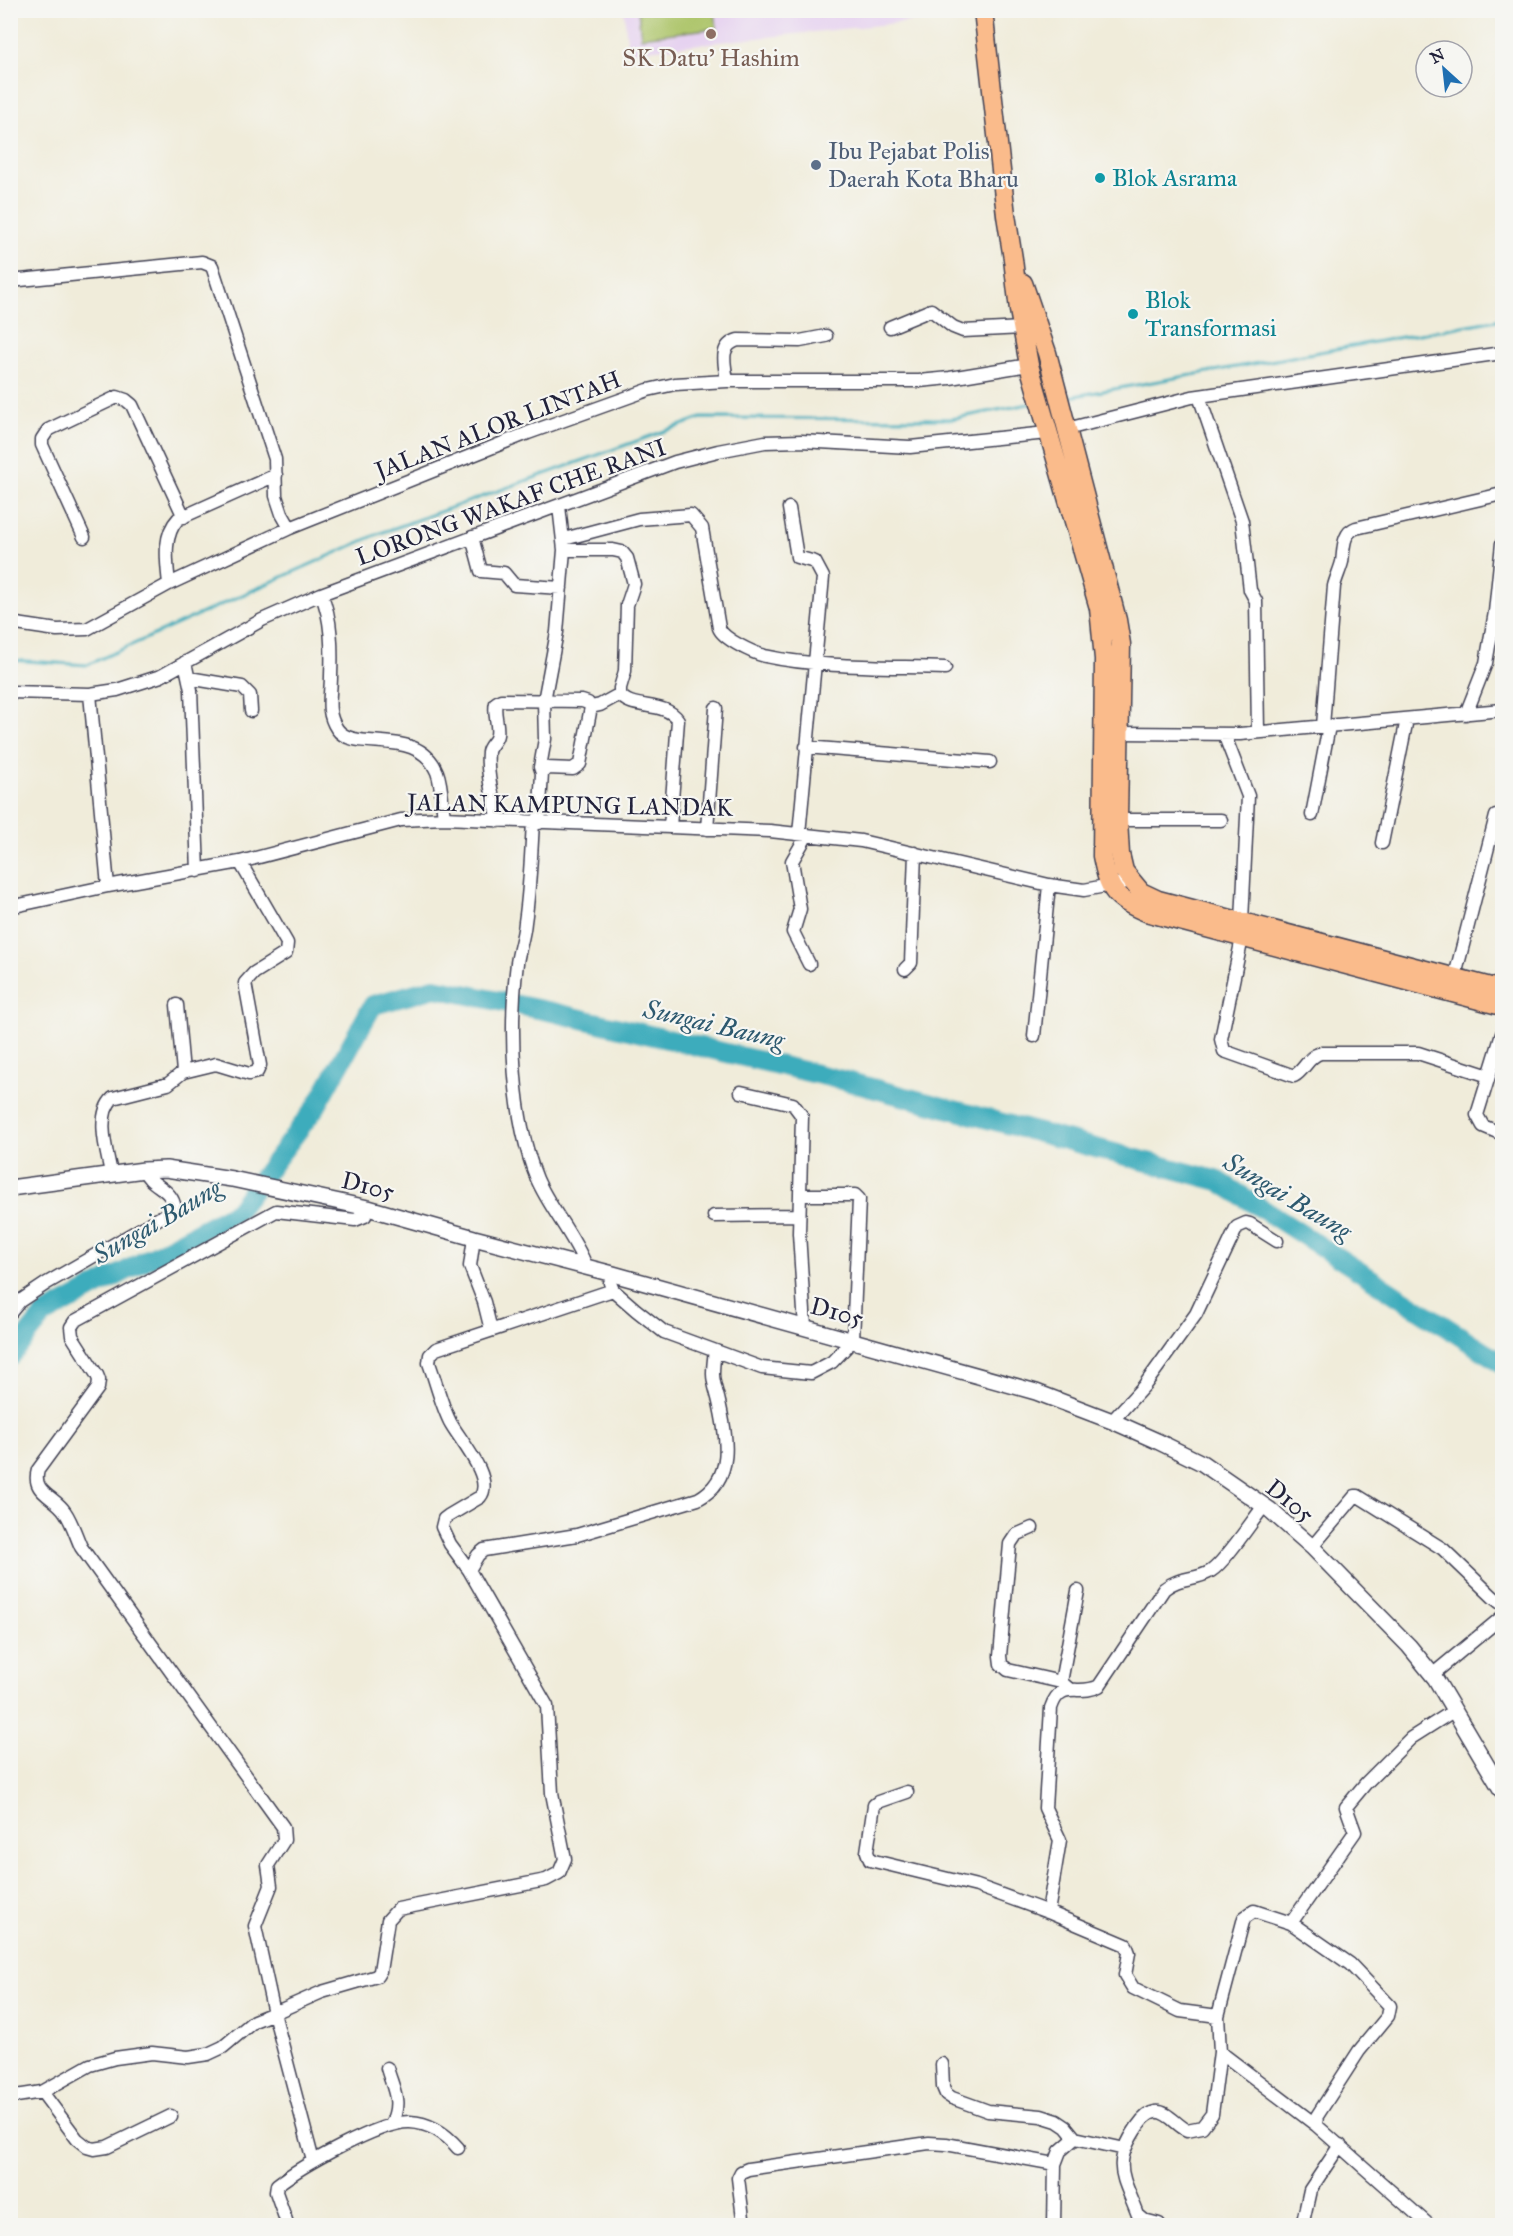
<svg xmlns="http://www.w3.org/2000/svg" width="1513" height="2236" font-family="'IM FELL Great Primer',serif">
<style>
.built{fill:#e6d2f0}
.pitch{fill:#adc56a;stroke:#687452;stroke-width:1.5}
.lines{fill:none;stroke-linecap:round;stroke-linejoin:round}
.stream{stroke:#3eacbc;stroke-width:3}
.river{stroke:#3eacbc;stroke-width:20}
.minor-casing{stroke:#414053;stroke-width:15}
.tertiary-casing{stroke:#414053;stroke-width:18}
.primary-casing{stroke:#414053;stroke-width:21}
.minor{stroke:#fff;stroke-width:12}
.tertiary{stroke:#fff;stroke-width:15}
.primary{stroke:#fabb8b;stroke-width:18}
.education-dot{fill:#8d6e63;stroke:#f6f6f2;stroke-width:2}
.service-dot{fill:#5c6f8a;stroke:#f6f6f2;stroke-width:2}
.culture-dot{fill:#0f9aa8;stroke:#f6f6f2;stroke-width:2}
.labels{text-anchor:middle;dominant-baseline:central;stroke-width:4.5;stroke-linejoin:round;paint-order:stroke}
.education-label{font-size:24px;fill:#785e54;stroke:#f6f6f2}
.service-label{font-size:24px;fill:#4e5e75;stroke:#f6f6f2;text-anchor:start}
.culture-label{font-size:24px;fill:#0d838f;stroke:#f6f6f2;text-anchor:start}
.street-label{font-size:24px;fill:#22223b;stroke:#f6f6f2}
.water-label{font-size:26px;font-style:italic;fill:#2d596f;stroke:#f6f6f2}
</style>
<rect width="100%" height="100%" fill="#f6f6f2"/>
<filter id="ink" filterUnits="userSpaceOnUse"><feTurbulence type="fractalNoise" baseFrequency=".0167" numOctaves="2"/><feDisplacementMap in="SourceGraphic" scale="12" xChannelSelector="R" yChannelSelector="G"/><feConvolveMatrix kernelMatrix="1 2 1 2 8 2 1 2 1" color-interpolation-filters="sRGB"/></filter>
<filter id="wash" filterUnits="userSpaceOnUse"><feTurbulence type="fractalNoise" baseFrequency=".008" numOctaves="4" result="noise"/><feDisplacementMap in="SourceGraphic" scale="24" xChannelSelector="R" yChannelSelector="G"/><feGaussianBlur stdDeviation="1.35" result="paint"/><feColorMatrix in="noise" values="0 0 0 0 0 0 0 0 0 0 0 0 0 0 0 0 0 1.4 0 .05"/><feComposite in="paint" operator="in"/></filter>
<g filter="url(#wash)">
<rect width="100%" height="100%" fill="#f0ecda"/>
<path class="built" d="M962,10V16L628,52L624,11Z"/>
<path class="pitch" d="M638,11H715L717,28L641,37Z"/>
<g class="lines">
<path class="stream" d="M1064,398L1502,319
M10,660L87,665L378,534L701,418L951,419L1034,403"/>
<path class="river" d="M10,1357L44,1315L237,1211L316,1107L373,1005L435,988L552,1012L842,1080L1219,1181L1502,1363"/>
</g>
</g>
<g filter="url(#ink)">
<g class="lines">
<defs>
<path id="minor" d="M10,281L202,262L212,266L275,459L276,496L282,514L290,528
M890,327L931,310L953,327L963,331L1023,328
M727,381C725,364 718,346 738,340L800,341L826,336
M1199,396L1242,521L1250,590L1256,601L1258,732
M1067,429L1192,397L1502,353
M559,506L564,550H613L622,552L627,558L634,584L627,605L625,671L620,688V694C630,711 665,700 678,720L670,827
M789,508L797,557L815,562L823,577L799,834
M84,537L42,445V439L48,430L117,397L126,400L132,405L184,517
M472,537L481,571L504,573L514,585L561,588
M564,539L639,519L691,515L702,528L719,628C723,639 753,653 765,656C819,668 889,666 945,668
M169,584C167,563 162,536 178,519L276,475
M321,594C332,618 332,650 331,676C331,696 325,711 337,729C354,754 418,725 437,772C442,785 442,804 444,818
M10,623L57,630L87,629L169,584L290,528L528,433L648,390L675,384L727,381H919L950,378L1029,365
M185,662L191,690L198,871
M189,678L242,687L250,695L251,711
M10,692L90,694L117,690L161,676L262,620L321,594L675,462L718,451L765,442L801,441L910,447L1047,433
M90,694L108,886
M1466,714L1486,663L1495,612L1502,543
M1323,726L1334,586C1336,578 1340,570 1342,562C1344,549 1342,533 1356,528L1502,494
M1120,733L1240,734L1502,710
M1224,734L1248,796L1242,921
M806,747L990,762
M542,773L540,767L545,739L544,701L557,632L564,550
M1312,815L1329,726
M1118,820H1221
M498,821C494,800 486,774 488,752C489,745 496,742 497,735C499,724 493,713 496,703L501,700L582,701L588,703L591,707L600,705L620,694
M533,822C531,856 530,889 525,922C524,936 519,949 517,963C509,1027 512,1118 537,1179C550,1209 574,1235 586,1266
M539,823L542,773L547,768L573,769L580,764L591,707
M707,829L716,708
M807,835L792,861L800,909L793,932L809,964
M1382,843L1407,719
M10,907L108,886L240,862L401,820L444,818L770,831L861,841L1049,885L1084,890L1132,881
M1242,938L1221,1039L1224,1051L1294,1076C1305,1070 1308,1056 1321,1053H1418L1489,1076
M905,969L911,963L915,853
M1455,976L1496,816
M10,1019V1026
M1502,1034L1477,1115L1483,1126L1502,1134
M1034,1036L1049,885
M183,1072L216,1064L249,1074L257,1072L260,1065L245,983L254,973L286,953L287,943L240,862
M741,1092L793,1104L802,1116L799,1233L805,1327
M111,1173C107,1152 95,1115 113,1098L168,1084L183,1072L177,1005
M714,1216L798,1215
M474,1238L470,1266L484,1302L491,1330
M610,1283L613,1290L636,1310L664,1332L762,1368L811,1373L832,1362L853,1340L859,1199L855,1195H801
M10,1313L20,1301L47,1283L170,1212L174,1204C169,1187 150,1186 144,1170
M1112,1421L1144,1386L1196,1314L1237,1227L1246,1223L1250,1224L1277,1241
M1032,1528L1016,1535L1010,1544L1000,1656L1001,1664L1008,1670L1061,1682L1069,1689
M1312,1547L1355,1496H1358L1443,1549L1493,1597L1502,1604
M469,1570L478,1555L484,1550L577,1535L698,1499C735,1479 727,1438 719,1402C717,1393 713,1383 713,1374C713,1367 714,1358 715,1351
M1432,1675L1502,1617
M1061,1682L1078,1591
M907,1792L878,1802L874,1805L867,1852L870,1860L977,1886L1048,1912
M1291,1923L1350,1964L1390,2006L1388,2016L1359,2051L1317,2116L1316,2125L1430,2226
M1218,2016L1180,2011L1133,1988L1125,1975L1129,1953L1126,1945L1048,1912L1060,1840L1045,1808L1051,1708C1061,1678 1079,1697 1099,1686L1164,1589C1180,1576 1195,1581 1211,1571C1225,1562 1252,1521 1264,1506
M1220,2052L1316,2125
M942,2064L943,2087L946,2094L952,2098L988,2111L1041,2116L1057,2121L1066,2127L1075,2138
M387,2068C394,2092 402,2101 391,2125
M42,2092L77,2139L87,2147L94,2149L107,2147L171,2116
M10,2097L42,2092L90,2065L115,2058L152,2053L188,2057L208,2054L223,2047L254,2021L274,2013L255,1926L271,1886L268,1865L284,1840L283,1827L81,1547C76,1536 72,1522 65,1512C55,1496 31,1493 38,1470L98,1388L99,1380L97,1375L72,1336L71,1327L75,1321L276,1211L355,1220L365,1216L368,1208
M313,2161L274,2013L322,1992L377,1976L380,1971L388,1920L398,1909L546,1880L559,1873L565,1859L552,1793L547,1706L469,1570L450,1544L442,1527L444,1519L448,1516L480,1497C495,1479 459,1439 450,1422C441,1404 436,1382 429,1363L430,1355L436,1349L613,1290
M1055,2164L1060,2151L1075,2138L1125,2149
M1159,2224L1144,2220L1138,2215C1123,2175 1111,2166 1137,2127C1141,2121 1147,2113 1155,2112C1167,2110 1177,2126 1187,2130L1202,2127L1212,2114L1220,2052L1218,2016L1244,1918L1254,1911L1291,1923L1355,1832L1346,1807L1366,1783L1411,1738L1455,1710
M288,2226L276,2192L277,2185C301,2166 381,2121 410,2122C430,2123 446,2134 458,2148
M744,2226L738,2178L741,2172L748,2169L929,2143L946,2144L1055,2164L1054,2226
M1302,2226L1310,2190L1340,2145"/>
<path id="tertiary" d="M10,1188L144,1170L166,1169L232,1179L368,1208L474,1238L613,1274L1036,1392L1112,1421L1157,1441L1202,1463L1270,1510L1312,1547L1409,1646L1435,1678L1502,1791"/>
<path id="primary" d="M983,10L1006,215L1013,259L1019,310L1029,365L1099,608L1104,659L1102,856C1109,891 1114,898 1146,912L1502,1006
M1023,283L1047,353L1117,620L1121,644L1118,820L1120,854L1124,871L1132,881L1141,892L1158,900L1502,990"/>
</defs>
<use href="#minor" class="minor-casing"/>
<use href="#tertiary" class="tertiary-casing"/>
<use href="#primary" class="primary-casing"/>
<use href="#minor" class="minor"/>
<use href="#tertiary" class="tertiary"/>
<use href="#primary" class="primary"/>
</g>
</g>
<circle class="education-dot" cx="711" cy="34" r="6"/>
<circle class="service-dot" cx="816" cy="165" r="6"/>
<g class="culture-dot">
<circle cx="1100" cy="178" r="6"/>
<circle cx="1133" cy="314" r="6"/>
</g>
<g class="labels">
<g class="education-label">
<text x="711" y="58">SK Datu' Hashim</text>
</g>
<g class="service-label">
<text x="828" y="151">Ibu Pejabat Polis<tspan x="828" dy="28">Daerah Kota Bharu</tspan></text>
</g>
<g class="culture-label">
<text x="1112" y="178">Blok Asrama</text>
<text x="1145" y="300">Blok<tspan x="1145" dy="28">Transformasi</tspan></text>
</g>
<g class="street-label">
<text transform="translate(498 425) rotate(-21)">JALAN ALOR LINTAH</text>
<text transform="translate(511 502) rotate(-20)">LORONG WAKAF CHE RANI</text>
<text transform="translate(570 805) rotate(1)">JALAN KAMPUNG LANDAK</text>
<text transform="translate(368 1186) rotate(14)">D105</text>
<text transform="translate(837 1312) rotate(15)">D105</text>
<text transform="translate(1290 1501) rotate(39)">D105</text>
</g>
<g class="water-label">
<text transform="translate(714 1024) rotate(13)">Sungai Baung</text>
<text transform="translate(1288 1196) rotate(31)">Sungai Baung</text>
<text transform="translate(157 1221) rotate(-30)">Sungai Baung</text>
</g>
</g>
<rect width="1513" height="2236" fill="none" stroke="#f6f6f2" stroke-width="36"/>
<g transform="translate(1444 69) rotate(333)"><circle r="28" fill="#f6f6f2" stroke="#a1a1a9" stroke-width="1.5"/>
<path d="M0-4.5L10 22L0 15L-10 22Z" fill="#1f6fb2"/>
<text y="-9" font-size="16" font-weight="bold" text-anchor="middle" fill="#22223b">N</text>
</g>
</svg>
